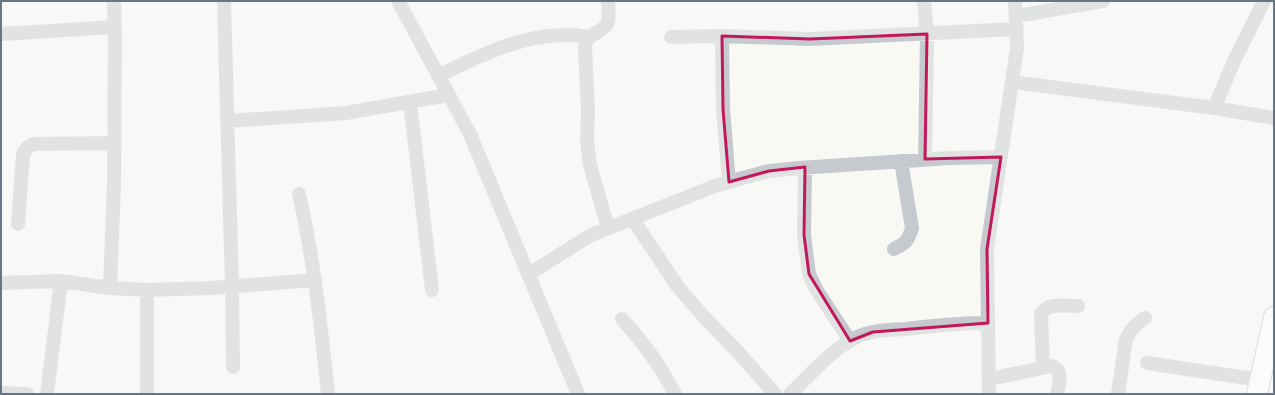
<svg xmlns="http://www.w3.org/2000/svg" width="1275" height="395" font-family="Jost,sans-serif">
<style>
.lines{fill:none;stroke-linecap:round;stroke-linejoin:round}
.secondary-casing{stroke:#b8bdc2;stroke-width:22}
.street{stroke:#c6c9cd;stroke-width:14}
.secondary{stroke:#fff;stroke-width:20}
.marked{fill:none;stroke:#c2185b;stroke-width:3;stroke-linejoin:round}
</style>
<rect width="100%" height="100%" fill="#f8f8f5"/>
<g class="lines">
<defs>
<path id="secondary" d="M1257,394L1274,317"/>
</defs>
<use href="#secondary" class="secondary-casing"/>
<path class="street" d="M224,1L232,287L233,367
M398,1L470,134L578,394
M924,1L927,34L925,159
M1016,16L1103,1
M1,34L115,27
M722,36L723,109L729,182
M671,37L722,36L810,39L1017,29
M438,76C477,57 520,35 565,35C573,34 581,36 589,37
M1012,82L1214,108L1274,118
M410,102L432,290
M1214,108L1235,59L1264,1
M227,121L346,113L448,95
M805,168L804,235L809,274L816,289L850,341
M299,194C314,260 321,327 328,394
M632,218L678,287L705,318L738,352L775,394
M18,224L23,154L27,148L33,144L114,143
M608,228L590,165L587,140L588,112L585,46C588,31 601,35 607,24C610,17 608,8 608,1
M894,249C906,243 908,241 912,228L901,161
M529,274L591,235L715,186L739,179L769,171L799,168L950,158L1001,157
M1,283L61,281L110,288L147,290L211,288L315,280
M110,288L114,185L115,39L114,1
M147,290V394
M622,319C643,342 661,366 675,394
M1147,363L1260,380
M1043,368L1041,314C1048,302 1066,306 1078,306
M989,379L1052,366C1064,371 1059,384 1057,394
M1,393L27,394
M47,394L61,281
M790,394C809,376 831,350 855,338C870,330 889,330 906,329C933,326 961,322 988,323
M989,394L987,249L1017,48L1015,1
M1118,394L1126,339C1131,329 1136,324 1145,318"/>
<use href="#secondary" class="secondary"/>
</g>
<path d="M0 0H1275V395H0ZM927,34L925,159L1001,157L987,249L988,323L873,332L850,341L809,274L804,235L805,167L769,171L729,182L723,109L722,36L810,39Z" fill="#f8f8f5" fill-opacity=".55" fill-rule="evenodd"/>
<path class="marked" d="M927,34L925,159L1001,157L987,249L988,323L873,332L850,341L809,274L804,235L805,167L769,171L729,182L723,109L722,36L810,39Z"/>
<rect width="1275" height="395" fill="none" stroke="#667687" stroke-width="4"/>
</svg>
